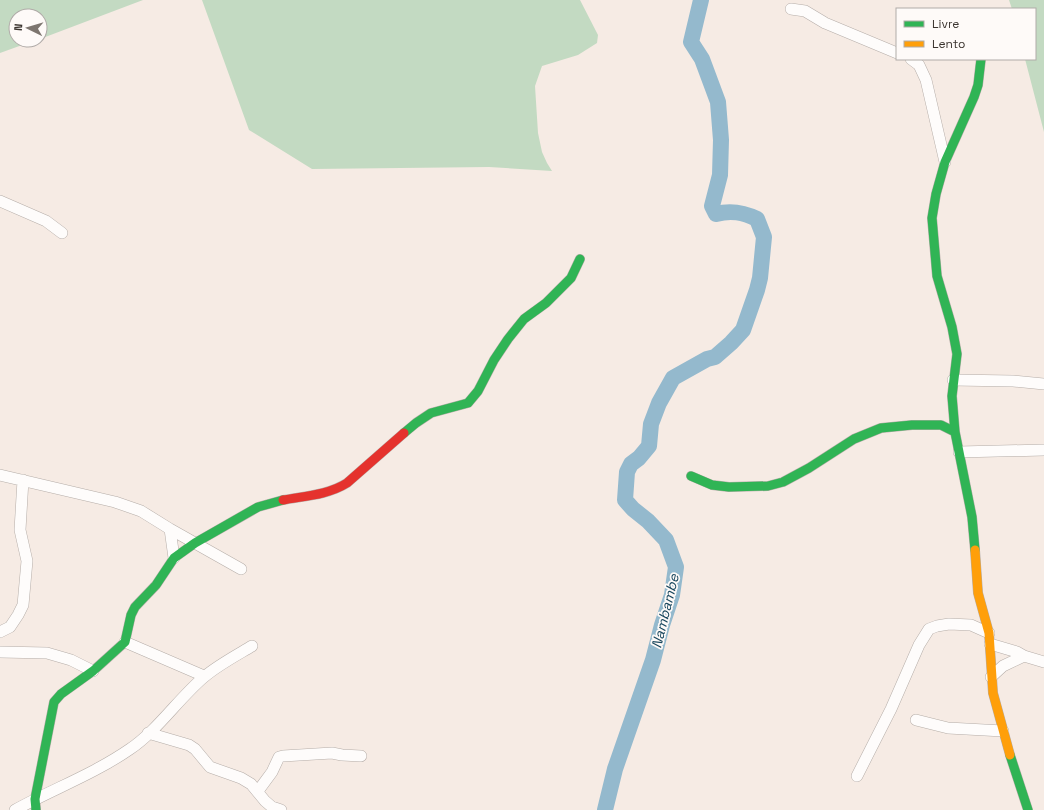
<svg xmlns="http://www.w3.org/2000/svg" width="1044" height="810" font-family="'Space Grotesk',sans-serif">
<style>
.green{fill:#c3dac2}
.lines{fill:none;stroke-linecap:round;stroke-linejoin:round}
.river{stroke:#94b9cd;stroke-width:16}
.street-casing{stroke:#b5ada8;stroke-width:12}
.fast-casing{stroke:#b5ada8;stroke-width:10}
.slow-casing{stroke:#b5ada8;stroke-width:10}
.jam-casing{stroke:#b5ada8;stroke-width:10}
.street{stroke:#fefcfb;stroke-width:11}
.fast{stroke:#30b455;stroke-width:9}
.slow{stroke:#ff9f0a;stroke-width:9}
.jam{stroke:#e5322d;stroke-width:9}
.labels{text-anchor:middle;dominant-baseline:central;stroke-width:3.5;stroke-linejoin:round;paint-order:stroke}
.water-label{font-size:14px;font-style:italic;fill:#19475e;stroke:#fefaf8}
</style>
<rect width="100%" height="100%" fill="#f6ebe4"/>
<path class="green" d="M0,0H143L40,39V16H16V40H36L0,53Z
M202,0H580L598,35L597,43L578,55L542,66L535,86L538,133L542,152L547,163L552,171L489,167L312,169L249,130Z
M1009,0H1044V132L1025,59H1035V9H1012Z"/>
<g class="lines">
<path class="river" d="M605,810L615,769L653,660L662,625L672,595L676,567L666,540L648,521L633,509L625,500L627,472L631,464L639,458L649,446L651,424L659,403L673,378L707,359L715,357L731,343L743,330L757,290L760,278L764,237L757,219C743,212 731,210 716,214L712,206L720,175L721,140L718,102L702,59L691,42L701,0"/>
<defs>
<path id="street" d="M791,9L805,11L825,23L897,53
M911,59L919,65L926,80L945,162
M0,201L46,221L62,233
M953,380L1013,381L1044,384
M959,452L1044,450
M0,475L115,502L141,511L170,529L241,569
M170,529L174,558
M0,632L10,627L18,615L23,605L27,561L20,530L23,480
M125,642L204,676
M990,644L1017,652L1024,656L1044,662
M0,652L47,653L71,660L93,671
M991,677L1003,666L1024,656
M916,720L948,728L1003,731
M148,733L189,745L195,749L210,767L241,778L251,784L265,801L272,807L281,810
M857,776L891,709L919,645L929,629L937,626L949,624L971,625L989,633
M258,791L272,772L279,757L283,756L332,753L342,755L361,756
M15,810C53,789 94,774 130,749C157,731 179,698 204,677C218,665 237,655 252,646"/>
<path id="fast" d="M404,433L416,423L431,413L468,403L478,391L494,360L508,339L524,319L546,303L571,278L580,259
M691,476L712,485L729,487L768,486L783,482L809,468L854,439L881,428L912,425H941L955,432
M975,550L972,517L955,432L952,396L957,354L952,327L937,276L932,218L936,194L945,162L974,97L978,85L981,59
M1010,755L1028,810
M36,810L35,799L54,702L61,694L93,671L125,642L131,615L135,607L156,585L174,558L195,543L258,507L283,500"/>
<path id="slow" d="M975,550L978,593L989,633L993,693L1010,755"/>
<path id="jam" d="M283,500C304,496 328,495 347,483L404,433"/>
</defs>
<use href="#street" class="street-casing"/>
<use href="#fast" class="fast-casing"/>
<use href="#slow" class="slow-casing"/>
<use href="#jam" class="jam-casing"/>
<use href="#street" class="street"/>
<use href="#fast" class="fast"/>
<use href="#slow" class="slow"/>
<use href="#jam" class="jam"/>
</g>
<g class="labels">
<g class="water-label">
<text transform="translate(665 611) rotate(-76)">Nambambe</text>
</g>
</g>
<rect x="896" y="8" width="140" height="52" fill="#fefaf8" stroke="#b0aba8"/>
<rect x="904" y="21" width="20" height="6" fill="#30b455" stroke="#b0aba8"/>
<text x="932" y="28" font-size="12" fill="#3c3530">Livre</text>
<rect x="904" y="41" width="20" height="6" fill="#ff9f0a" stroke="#b0aba8"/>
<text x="932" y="48" font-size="12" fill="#3c3530">Lento</text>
<g transform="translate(28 28) rotate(275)"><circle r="19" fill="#fefaf8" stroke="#b0aba8"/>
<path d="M0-3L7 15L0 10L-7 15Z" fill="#7d756f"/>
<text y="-6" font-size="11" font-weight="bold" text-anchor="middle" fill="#3c3530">N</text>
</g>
</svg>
